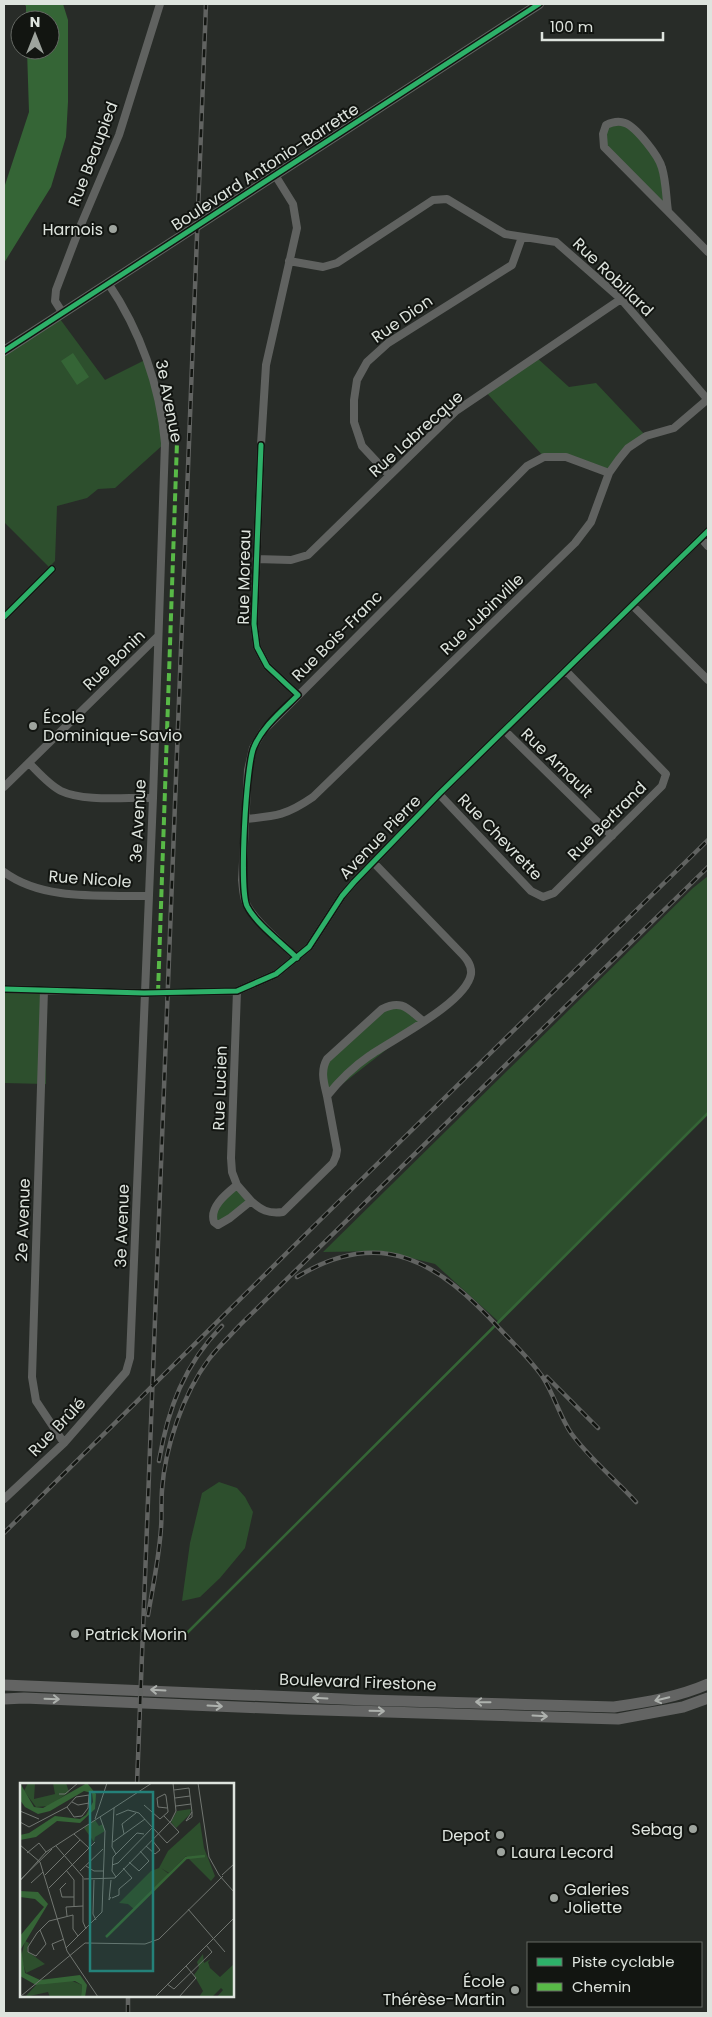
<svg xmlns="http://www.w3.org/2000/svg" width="712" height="2017" font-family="Poppins,sans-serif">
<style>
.green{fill:#2d4f2d}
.water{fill:#356536}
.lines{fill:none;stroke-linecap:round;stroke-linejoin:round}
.stream{stroke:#356536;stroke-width:2.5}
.minor{stroke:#606260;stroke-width:8}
.tertiary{stroke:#606260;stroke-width:10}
.secondary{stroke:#636463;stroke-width:11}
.rail-casing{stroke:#616361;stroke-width:4.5}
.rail{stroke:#121511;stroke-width:2.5;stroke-dasharray:8;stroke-linecap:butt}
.quiet{stroke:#58b947;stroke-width:4;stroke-dasharray:8 4;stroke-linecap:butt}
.cycleway-casing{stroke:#121511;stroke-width:8}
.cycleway{stroke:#2db169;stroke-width:5}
.oneway{stroke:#adb1ad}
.poi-dot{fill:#9ea49e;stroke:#121511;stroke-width:2}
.labels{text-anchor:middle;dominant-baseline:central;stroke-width:4;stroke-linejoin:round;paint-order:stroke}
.street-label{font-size:16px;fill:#dee4de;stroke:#121511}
.poi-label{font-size:16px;fill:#dee4de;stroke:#121511;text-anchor:end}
.inset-river{fill:none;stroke:#356536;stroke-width:2.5}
.inset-road{fill:none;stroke:#717671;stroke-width:1}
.view{fill:#248179;fill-opacity:0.15;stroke:#248179;stroke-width:2.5}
.inset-edge{fill:none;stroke:#dee4de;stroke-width:2.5}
</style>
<rect width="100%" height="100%" fill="#282c28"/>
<path class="green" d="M615,121L624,122L656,155L668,211L604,147L603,134Z
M60,319L105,380L147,359L165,443L115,488L98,489L87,498L57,506L55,561L49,567L4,522V354Z
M536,357L569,387L596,383L646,436L628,448L609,473L567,457H544L485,391Z
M708,876V1113L499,1322L435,1264L383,1251L323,1252L693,888Z
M4,989L44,990L46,1084L4,1083Z
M399,1004L423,1021L327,1096L323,1066L382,1009Z
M237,1185L251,1201L218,1225L214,1210Z
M219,1482L237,1488L245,1497L253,1512L245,1548L220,1578L200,1597L182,1601L190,1543L202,1493Z"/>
<path class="water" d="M24,4H63L68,20V102L66,137L51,187L4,263V188L29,112L27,50H50V20H26V6Z
M73,353L89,377L77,385L61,361Z"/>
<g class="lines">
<path class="stream" d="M186,1634L708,1113"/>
<path class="minor" d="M275,175L293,204L297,228L266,365L261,445L254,624L257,647L267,666L298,695
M668,211C666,197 666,181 662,168C659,156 636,127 625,123C618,120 612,122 606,125L603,134L604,147L708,252
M289,261L323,267L337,263L433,200L447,199L505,234L556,242L621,299L708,400
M62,312L55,301L56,290L80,227L119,135L160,4
M389,475L362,446L354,422V400L357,380L367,362L388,343L512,265L522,237
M701,538L708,546
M256,559L291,560L308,555L456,411L621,299
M633,606L708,680
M4,617L52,569
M505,731L612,836
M29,763C38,772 49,785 61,791C84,802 127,797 153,798
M4,787L158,636
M439,794L531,891L543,897L554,893L662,786L666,774L566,671
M246,819C277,816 287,815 313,797L575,543L591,522L609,473L619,459L628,448L646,436L674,428L708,399
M4,872C43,901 101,895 148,896
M297,958C284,945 252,919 246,903C243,896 243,888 242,880L248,770L253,748L263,731L527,466L544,457H566L609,473
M4,989L144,993L237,991L276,974L309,947L342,896L354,882L439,794L708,531
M44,990L32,1377L36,1401L64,1443
M327,1096C324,1083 320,1071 327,1059L382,1009C402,999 408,1009 423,1021
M237,1185L251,1201L230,1218L218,1225L214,1222C209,1207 226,1194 237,1185L232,1172L231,1158L237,991
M251,1201C261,1210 268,1214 283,1212L333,1163L336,1156L337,1150L327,1096C339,1081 353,1067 369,1056C393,1039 466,1003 471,974C472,964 465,957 459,951L373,862
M4,1499L64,1443L126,1372L130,1358L153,798L165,443C160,386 140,330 108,283"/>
<path class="tertiary" d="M4,351L539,4"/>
<path class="secondary" d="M4,1685L366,1700L614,1707C647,1702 678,1697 708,1684
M4,1699L24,1698L289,1709L618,1719L683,1707L708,1698"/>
<defs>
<path id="rail" d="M297,1277C382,1225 439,1263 499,1328C513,1343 529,1358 542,1376C554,1394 559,1415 571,1433C589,1458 615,1479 636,1502
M547,1377L598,1428
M159,1461C168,1408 184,1365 222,1326
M4,1533L317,1223L708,840
M148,1615C153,1586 159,1558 161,1528C162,1516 161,1503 162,1490C165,1447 183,1394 209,1359C218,1347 230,1336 240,1325L708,867
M137,1784L206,4
M128,2013V1996"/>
</defs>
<use href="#rail" class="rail-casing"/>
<use href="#rail" class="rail"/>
<path class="quiet" d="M158,993L177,442"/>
<defs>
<path id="cycleway" d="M4,351L539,4
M261,445L254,624L257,647L267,666L298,695C282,711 263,726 254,747C246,764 239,889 247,906C256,924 282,943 297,958
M4,617L52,569
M4,989L144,993L237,991L276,974L309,947L342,896L354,882L439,794L708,531"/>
</defs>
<use href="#cycleway" class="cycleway-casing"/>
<use href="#cycleway" class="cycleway"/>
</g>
<defs><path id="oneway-shaft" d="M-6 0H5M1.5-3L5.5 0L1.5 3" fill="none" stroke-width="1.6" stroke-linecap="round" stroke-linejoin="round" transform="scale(1.25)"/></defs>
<g class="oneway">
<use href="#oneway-shaft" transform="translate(158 1690) rotate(-177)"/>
<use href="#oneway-shaft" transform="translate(320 1698) rotate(-177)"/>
<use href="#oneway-shaft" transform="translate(52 1699) rotate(2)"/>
<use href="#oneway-shaft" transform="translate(662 1699) rotate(166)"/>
<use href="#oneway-shaft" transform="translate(483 1702) rotate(-179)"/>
<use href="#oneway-shaft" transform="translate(215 1706) rotate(3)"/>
<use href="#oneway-shaft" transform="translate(377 1711) rotate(1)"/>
<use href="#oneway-shaft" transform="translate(540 1716) rotate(3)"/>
</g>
<g class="poi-dot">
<circle cx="113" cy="229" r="5"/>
<circle cx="33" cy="726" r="5"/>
<circle cx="75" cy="1634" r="5"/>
<circle cx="693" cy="1829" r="5"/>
<circle cx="500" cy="1835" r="5"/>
<circle cx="501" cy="1852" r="5"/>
<circle cx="554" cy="1898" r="5"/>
<circle cx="515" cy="1990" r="5"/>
</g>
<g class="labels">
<g class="street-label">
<text transform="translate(93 154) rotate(-69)">Rue Beaupied</text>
<text transform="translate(265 167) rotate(-33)">Boulevard Antonio-Barrette</text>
<text transform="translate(613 277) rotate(44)">Rue Robillard</text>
<text transform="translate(402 319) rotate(-35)">Rue Dion</text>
<text transform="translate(169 401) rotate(79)">3e Avenue</text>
<text transform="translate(416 434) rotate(-42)">Rue Labrecque</text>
<text transform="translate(244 577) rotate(-89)">Rue Moreau</text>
<text transform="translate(482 614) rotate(-44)">Rue Jubinville</text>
<text transform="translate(337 636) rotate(-45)">Rue Bois-Franc</text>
<text transform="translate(114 660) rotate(-44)">Rue Bonin</text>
<text transform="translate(557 763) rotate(44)">Rue Arnault</text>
<text transform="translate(138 821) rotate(-87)">3e Avenue</text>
<text transform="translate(607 821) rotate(-45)">Rue Bertrand</text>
<text transform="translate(380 837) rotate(-46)">Avenue Pierre</text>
<text transform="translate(500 837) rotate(46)">Rue Chevrette</text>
<text transform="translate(90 879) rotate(4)">Rue Nicole</text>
<text transform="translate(220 1088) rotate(-88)">Rue Lucien</text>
<text transform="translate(23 1220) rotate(-88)">2e Avenue</text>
<text transform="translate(122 1226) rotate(-88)">3e Avenue</text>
<text transform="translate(57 1427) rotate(-46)">Rue Brûlé</text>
<text transform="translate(358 1682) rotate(2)">Boulevard Firestone</text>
</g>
<g class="poi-label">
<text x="103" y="229">Harnois</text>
<text x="43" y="717" text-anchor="start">École<tspan x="43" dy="18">Dominique-Savio</tspan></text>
<text x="85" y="1634" text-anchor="start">Patrick Morin</text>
<text x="683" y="1829">Sebag</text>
<text x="490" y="1835">Depot</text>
<text x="511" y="1852" text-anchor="start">Laura Lecord</text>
<text x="564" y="1889" text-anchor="start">Galeries<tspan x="564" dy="18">Joliette</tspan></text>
<text x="505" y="1981">École<tspan x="505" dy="18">Thérèse-Martin</tspan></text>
</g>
</g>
<g transform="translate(20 1783)">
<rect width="214" height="214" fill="#282c28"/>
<path d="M8,0H15L14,16L35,11L33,0H46L49,9L29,23L16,24L4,8ZM171,26L170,31L156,45L151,39L157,28ZM75,37L79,43L83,41L85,48L75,54L74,59L64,45ZM180,39L184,65L195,93L191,98L166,73L149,90L141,85L149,91L114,126L108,121L99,120L131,88L139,85L148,68ZM5,158L9,160L7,168L25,181L6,190L1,174ZM183,171L184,180L191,176L188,179L190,185L200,194L214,181V214H197L203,207L201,205L192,214H179L183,208L174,192L179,185L177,179ZM50,197L62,202L61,214H30L28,209L5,214L16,202Z" fill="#2d4f2d"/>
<path d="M0,0L14,24L23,25L67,0L76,11L75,26L60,40L37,38L16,54L0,57V52L9,50L35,33L60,36L66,32L73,19L72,10L64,8L30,28L18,31L5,24L0,17ZM0,108L18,109L28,121L1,166L5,190L20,197L60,192L67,202L65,214H61L62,202L55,198L16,202L0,193V153L24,124L15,116L0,114Z" fill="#356536"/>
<path class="inset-river" d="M86,154L166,75L185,73"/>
<path class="inset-road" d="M178,0L189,74L199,92L214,109M154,7L169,5L172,29L166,38L172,34V29M39,11H45L58,0M155,15L170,13M52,19L58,22L69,20M124,22L140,36L148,29V28L146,13L145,11L137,15L138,24L147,25M156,23L171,21M94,25L92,64L96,71M0,28L19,36M96,32L108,27L119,30L147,60L159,49L144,33M75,36L87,0M0,39L9,44L47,24L56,14L69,12L68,25L62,33L54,34L47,24M54,51L69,65M104,51L102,41L116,30M93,59L125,36M0,62L20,79L47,168L78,214M36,63L63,94V139L66,146M126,63L135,71L140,67L132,57M7,70L19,60L26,69M109,79L119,88L129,78L120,68M92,82L98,80L133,44M66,83L74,88H83M46,87L54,97V123M60,88L83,66M25,92L60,57M202,92L214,81M96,94L92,88L93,74L117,50L124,51M1,96L32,66M64,96L95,95L151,38L156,28L153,0M74,97L73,131L76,137M91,97L89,117L91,114M0,98L26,69L132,0M11,100L23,89M46,100L40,106L42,114H54M29,105L75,59M92,115L99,112V106L112,95L103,85M168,126L205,169M47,133L46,124L63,123M20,147L26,161L16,173L8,169V164L17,150L29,138L53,132V146L58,153M46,165L82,129L85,48L80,34M34,167L32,161L44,156M147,201L154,206L192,169L186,162M1,213L65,160L125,161L139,156L203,93M135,214L214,135M159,214L176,195L166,183"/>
<path class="view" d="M70,9H133V188H70Z"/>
<rect width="214" height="214" class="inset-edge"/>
</g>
<rect width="712" height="2017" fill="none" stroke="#dee4de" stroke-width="10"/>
<rect x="527" y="1942" width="175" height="65" fill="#121511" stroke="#646863"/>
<rect x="537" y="1958" width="25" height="8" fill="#2db169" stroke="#646863"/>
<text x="572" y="1967" font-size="15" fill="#dee4de">Piste cyclable</text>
<rect x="537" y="1983" width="25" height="8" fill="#58b947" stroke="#646863"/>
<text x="572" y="1992" font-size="15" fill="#dee4de">Chemin</text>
<g transform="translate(35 35)"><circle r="24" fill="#121511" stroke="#646863"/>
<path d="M0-4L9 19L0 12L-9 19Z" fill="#9ea49e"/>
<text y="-8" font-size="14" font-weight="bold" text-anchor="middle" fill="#dee4de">N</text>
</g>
<path d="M542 32v8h121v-8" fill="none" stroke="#dee4de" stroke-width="2.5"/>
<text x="550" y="32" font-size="15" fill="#dee4de" stroke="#121511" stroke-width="4" paint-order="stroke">100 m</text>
</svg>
